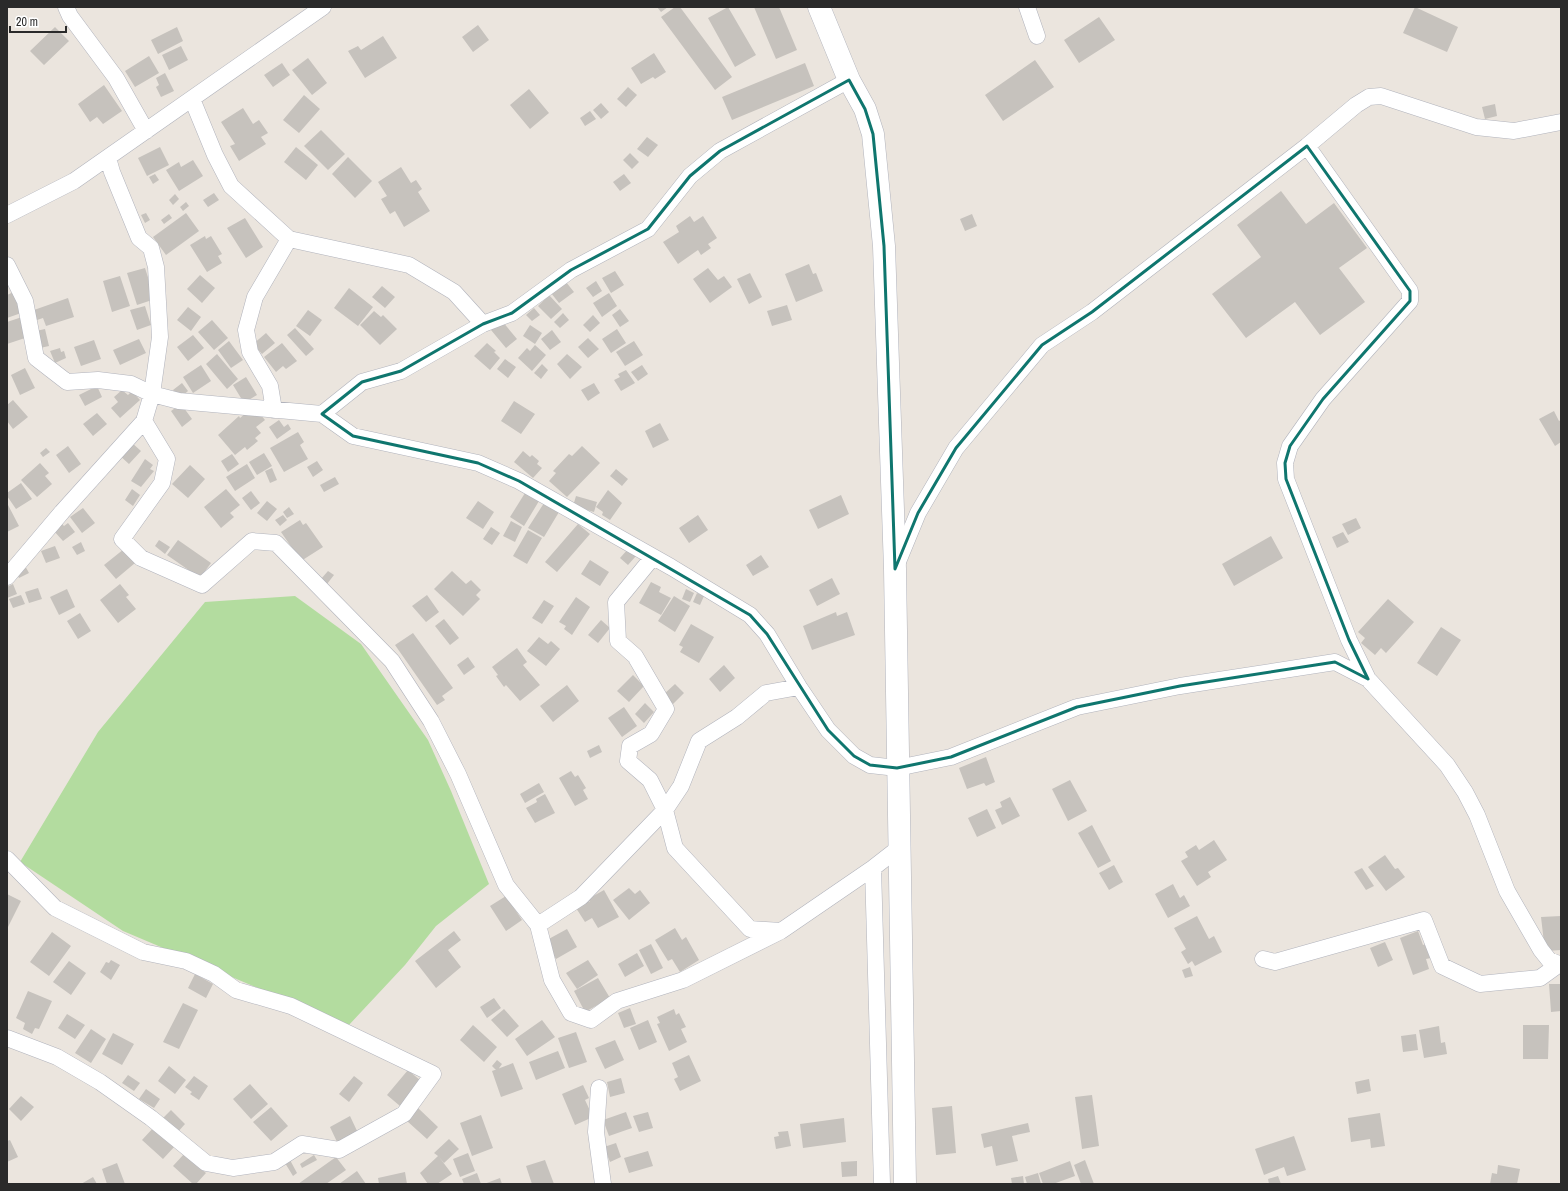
<svg xmlns="http://www.w3.org/2000/svg" width="1568" height="1191" font-family="'Archivo Narrow',sans-serif">
<style>
.green{fill:#b3dc9f}
.building{fill:#c6c2bd}
.lines{fill:none;stroke-linecap:round;stroke-linejoin:round}
.minor-casing{stroke:#b1b3bc;stroke-width:17}
.secondary-casing{stroke:#b1b3bc;stroke-width:23}
.minor{stroke:#fff;stroke-width:16}
.secondary{stroke:#fff;stroke-width:22}
.marked{fill:none;stroke:#0f766e;stroke-width:3;stroke-linejoin:round}
</style>
<rect width="100%" height="100%" fill="#ebe5de"/>
<path class="green" d="M295,596L361,644L428,740L451,791L489,884L436,926L405,965L348,1026L123,931L20,862L98,732L205,602Z"/>
<path class="building" d="M657,7H668L661,12Z
M675,7H680L732,77L715,90L661,17Z
M728,7L756,55L735,67L708,18Z
M754,7H779L797,50L776,59Z
M1415,7L1458,27L1447,52L1403,33Z
M1099,17L1115,40L1079,63L1064,40Z
M478,25L489,40L473,52L462,37Z
M55,27L69,41L44,65L30,51Z
M177,27L183,41L158,54L151,40Z
M383,36L397,58L365,78L348,51L358,46L361,50Z
M181,46L188,60L169,70L162,55Z
M654,53L666,72L655,79L653,77L641,84L631,68Z
M149,56L159,73L135,87L125,71Z
M308,58L327,83L312,95L292,70Z
M1035,60L1054,87L1003,121L985,95Z
M282,63L290,75L273,87L264,75Z
M805,63L814,86L732,120L722,97Z
M165,73L174,91L161,97L156,87L159,85L156,78Z
M104,85L122,111L103,124L97,117L90,122L78,104Z
M628,87L637,95L626,107L617,99Z
M529,89L549,113L530,129L510,105Z
M304,95L320,109L299,133L283,120Z
M601,103L609,112L601,119L593,110Z
M1495,104L1497,116L1485,119L1482,107Z
M243,108L253,124L259,120L268,133L261,137L266,144L239,161L230,146L235,144L221,122Z
M590,111L596,119L585,126L580,118Z
M321,130L345,154L328,170L304,146Z
M647,137L658,145L648,157L637,149Z
M160,147L169,165L147,176L138,158Z
M296,147L318,165L306,180L284,162Z
M630,153L639,162L632,169L623,160Z
M348,157L372,181L355,198L332,174Z
M193,160L203,176L179,191L166,170L179,162L181,167Z
M401,167L411,183L416,180L422,189L418,192L430,211L404,227L395,211L390,214L381,199L387,196L378,182Z
M155,174L159,180L153,184L149,177Z
M624,174L631,183L620,191L613,182Z
M1281,191L1306,224L1334,203L1367,248L1339,268L1365,302L1320,335L1295,302L1246,338L1212,294L1261,257L1237,225Z
M214,193L219,200L208,207L203,200Z
M175,194L179,199L173,205L169,200Z
M186,202L189,206L183,211L180,207Z
M146,213L150,220L145,223L141,215Z
M186,213L199,231L166,255L153,237Z
M169,214L172,218L164,224L161,220Z
M972,214L977,226L965,231L960,219Z
M690,216L694,222L703,216L717,238L708,244L711,248L701,255L698,250L678,264L663,242L679,232L676,226Z
M245,218L263,247L246,258L227,228Z
M205,236L206,239L211,236L222,254L218,256L222,263L207,272L190,245Z
M809,264L813,274L816,273L823,291L796,302L785,274Z
M145,268L155,299L137,305L127,273Z
M708,268L718,280L724,276L732,287L710,303L693,279Z
M615,271L624,285L611,293L602,278Z
M750,273L762,297L749,304L737,279Z
M200,275L215,288L202,303L187,289Z
M120,276L130,306L112,312L103,281Z
M596,281L602,291L593,297L586,288Z
M566,282L574,292L559,303L551,293Z
M382,286L395,297L385,308L372,297Z
M349,288L373,307L358,326L334,308Z
M16,291L24,312L7,318V295Z
M609,293L617,306L602,317L593,303Z
M549,295L562,309L551,319L538,306Z
M68,298L74,317L46,326L43,318L37,320L34,310Z
M787,305L792,320L772,326L767,311Z
M145,306L151,325L137,330L130,310Z
M188,307L201,317L191,331L177,320Z
M534,308L540,315L532,321L526,315Z
M620,309L629,321L620,327L612,315Z
M308,310L322,320L310,336L296,326Z
M374,311L381,317L383,315L397,329L380,345L360,325Z
M563,313L569,320L560,328L554,322Z
M593,315L600,323L590,332L583,325Z
M22,317L28,337L7,344V322Z
M212,320L228,338L214,350L198,332Z
M502,321L517,339L506,348L491,330Z
M530,325L542,333L535,344L523,336Z
M295,328L314,349L306,356L287,335Z
M45,329L49,346L40,348L36,331Z
M617,329L626,343L611,353L602,339Z
M552,330L561,342L550,350L541,339Z
M266,333L275,343L262,354L253,344Z
M193,335L204,348L188,361L177,347Z
M588,338L599,349L588,358L578,347Z
M139,339L146,353L120,365L113,350Z
M94,340L101,359L81,366L74,347Z
M229,341L243,360L231,368L218,350Z
M634,341L643,355L625,366L616,352Z
M282,343L297,361L286,369L283,366L276,372L264,357Z
M487,343L496,351L494,352L500,358L490,370L474,356Z
M535,345L546,355L532,371L518,358L527,348L530,351Z
M60,348L61,352L64,351L66,358L55,363L50,351Z
M217,354L238,379L227,389L206,364Z
M567,354L582,367L570,379L557,364Z
M505,359L516,367L508,378L497,369Z
M542,364L548,370L541,379L534,373Z
M201,365L211,381L193,393L183,377Z
M642,365L648,374L638,381L631,372Z
M25,368L35,388L20,395L11,375Z
M626,370L635,383L621,391L614,380L620,377L618,374Z
M246,377L257,395L244,403L233,385Z
M182,383L188,391L179,399L173,390Z
M594,383L600,393L588,401L581,390Z
M97,386L102,397L85,406L79,395Z
M122,390L128,395L132,391L140,400L120,418L111,408L118,402L114,397Z
M13,400L28,417L13,429L7,421V405Z
M514,401L535,414L521,434L501,421Z
M181,404L192,419L182,427L171,411Z
M256,409L265,420L256,427L261,433L255,438L258,441L247,450L245,447L235,455L218,435L239,416L240,418L246,413L248,416Z
M1554,411L1559,421L1561,420V442L1555,446L1539,419Z
M97,413L107,424L93,436L83,424Z
M279,420L284,427L288,424L291,429L277,439L269,427Z
M660,423L669,440L653,448L645,431Z
M298,432L304,442L300,445L308,459L284,472L270,448Z
M131,442L141,451L129,464L119,455Z
M68,446L81,464L69,473L56,455Z
M582,446L600,463L567,497L549,481L556,473L553,471L569,454L572,456Z
M46,448L50,452L43,457L40,453Z
M523,451L530,457L532,455L539,461L537,464L542,468L533,478L514,462Z
M264,453L272,466L257,475L249,462Z
M232,454L239,464L228,472L221,461Z
M145,459L153,465L150,469L154,471L141,487L131,481Z
M317,461L323,470L313,477L307,467Z
M40,463L49,473L45,476L52,484L37,497L21,480Z
M247,464L255,478L235,491L226,477Z
M190,465L205,479L188,498L172,484Z
M272,468L277,480L270,483L265,471Z
M616,469L628,479L622,486L610,476Z
M335,477L339,484L324,492L320,485Z
M21,483L32,499L16,509L7,496V493Z
M132,489L140,495L133,506L125,500Z
M226,489L240,505L230,513L234,517L221,528L204,507Z
M608,490L622,503L610,520L602,515L603,512L596,507Z
M251,491L260,503L251,510L242,498Z
M525,493L539,501L524,526L510,517Z
M841,495L849,514L818,529L809,510Z
M576,496L597,502L594,512L573,506Z
M267,501L277,509L267,521L257,513Z
M478,501L494,512L483,529L466,518Z
M7,503L19,526L7,532Z
M544,503L559,512L544,537L528,528Z
M289,507L294,514L287,518L283,512Z
M83,508L95,523L82,533L70,517Z
M283,515L287,520L280,526L275,520Z
M698,515L708,530L689,543L679,528Z
M1356,518L1361,528L1348,535L1342,524Z
M300,520L303,525L306,523L323,547L301,561L281,532Z
M511,521L522,527L515,542L503,536Z
M68,523L75,532L63,541L54,531L62,524L64,526Z
M578,524L590,534L557,572L545,562Z
M491,527L500,533L492,545L483,539Z
M528,530L542,538L527,564L513,556Z
M1343,532L1349,542L1337,548L1332,537Z
M1271,536L1283,558L1234,586L1222,564Z
M159,540L170,547L165,554L155,546Z
M178,540L211,563L200,578L167,555Z
M81,542L85,551L77,555L72,547Z
M55,546L60,558L46,563L41,551Z
M124,549L135,563L116,579L104,565Z
M628,549L636,556L628,565L620,558Z
M761,555L769,567L753,576L746,565Z
M590,560L609,572L600,586L581,574Z
M24,564L29,573L19,578L14,569Z
M328,571L334,575L327,584L321,579Z
M452,571L466,584L471,580L481,590L476,595L480,599L463,616L434,589Z
M832,578L840,594L817,606L809,590Z
M651,582L661,587L659,592L671,598L661,615L639,603Z
M13,584L17,594L7,598V587Z
M120,584L129,595L126,597L136,609L118,623L100,600Z
M38,588L42,599L29,603L25,592Z
M67,589L75,607L59,615L50,597Z
M686,589L694,593L690,602L682,599Z
M697,593L704,596L700,605L693,602Z
M21,595L25,604L13,608L9,599Z
M427,595L439,612L426,622L412,606Z
M674,596L690,606L675,632L658,621Z
M576,597L590,607L572,635L564,629L566,626L559,622Z
M1388,599L1414,622L1386,653L1381,648L1375,655L1361,643L1365,638L1358,632Z
M544,600L554,606L542,624L532,618Z
M836,612L837,616L847,612L855,635L812,650L803,626Z
M80,613L91,631L78,639L67,621Z
M444,619L459,638L450,645L435,626Z
M601,620L610,628L598,643L588,635Z
M691,624L714,637L699,663L680,652L683,647L679,645Z
M1441,627L1461,640L1437,676L1417,663Z
M413,633L453,688L442,696L445,700L437,705L395,645Z
M539,637L548,644L551,641L560,649L546,666L527,651Z
M517,648L527,662L523,665L540,685L520,701L506,685L504,687L496,676L498,675L492,667Z
M468,657L475,667L464,675L457,665Z
M724,665L735,678L720,692L709,679Z
M633,675L644,686L629,702L617,691Z
M675,684L684,693L673,704L663,695Z
M567,685L579,701L553,722L540,706Z
M645,703L654,712L644,723L635,714Z
M624,707L637,726L622,737L608,718Z
M599,745L602,752L590,758L587,751Z
M986,757L995,782L986,786L984,783L967,789L959,768Z
M571,771L575,777L578,775L586,788L583,790L588,799L575,806L559,778Z
M1070,780L1087,811L1068,821L1052,789Z
M539,783L544,792L525,803L520,794Z
M545,794L555,813L535,823L526,808L537,802L536,799Z
M1010,797L1020,816L1002,825L995,810L1002,807L1000,802Z
M987,809L996,828L977,837L968,818Z
M1092,825L1111,861L1098,868L1078,833Z
M1214,840L1227,860L1208,872L1211,877L1197,886L1181,861L1188,857L1185,852L1196,845L1199,850Z
M1385,855L1395,869L1398,868L1405,877L1386,891L1368,867Z
M1114,865L1123,882L1109,890L1099,873Z
M1362,868L1374,886L1366,890L1354,872Z
M1173,884L1180,898L1184,895L1190,906L1168,918L1155,894Z
M629,888L635,894L640,890L650,903L629,920L613,900Z
M604,890L619,917L598,928L592,918L585,922L576,908L588,901L590,902L588,899Z
M7,894L21,901L7,929Z
M506,896L522,920L506,931L490,906Z
M1197,916L1209,939L1214,936L1222,952L1195,966L1192,961L1188,964L1181,952L1186,949L1174,928Z
M1561,916V950L1545,951L1541,917Z
M675,928L682,940L686,937L699,960L680,972L672,959L668,961L655,940Z
M567,929L577,947L556,959L545,941Z
M454,931L461,940L448,950L461,967L436,988L415,961Z
M1418,931L1423,945L1426,944L1431,958L1426,959L1429,969L1413,975L1400,938Z
M52,932L71,946L49,976L30,962Z
M1385,942L1393,960L1378,967L1370,948Z
M651,944L663,968L651,974L639,950Z
M637,953L644,966L625,977L618,964Z
M111,960L120,965L111,980L100,972L106,962L109,963Z
M588,960L598,975L577,989L566,973Z
M69,961L86,973L71,995L53,982Z
M1190,967L1193,976L1185,978L1182,970Z
M195,974L213,984L206,998L188,988Z
M598,978L610,998L585,1012L574,991Z
M1549,984H1561V1011L1551,1012Z
M28,991L52,1001L39,1029L35,1028L32,1034L23,1029L25,1023L16,1018Z
M494,998L501,1008L487,1018L480,1007Z
M183,1003L198,1010L179,1049L163,1042Z
M630,1008L636,1024L624,1028L618,1013Z
M504,1009L519,1026L507,1037L491,1020Z
M674,1009L676,1015L679,1013L686,1027L681,1029L687,1042L669,1051L657,1024L660,1023L657,1017Z
M67,1014L85,1025L75,1039L58,1028Z
M542,1020L555,1037L527,1056L515,1039Z
M648,1020L657,1042L639,1050L630,1028Z
M473,1025L497,1047L484,1062L460,1040Z
M1523,1025H1549L1548,1059H1523Z
M1439,1026L1441,1043L1445,1042L1447,1054L1424,1058L1419,1030Z
M91,1029L106,1039L91,1063L75,1053Z
M576,1032L587,1062L569,1068L558,1038Z
M113,1033L134,1044L122,1065L102,1054Z
M1416,1034L1418,1050L1403,1052L1401,1036Z
M615,1040L624,1060L605,1069L595,1048Z
M558,1051L565,1068L536,1080L529,1062Z
M689,1055L701,1081L680,1091L674,1079L678,1077L672,1063Z
M497,1060L502,1064L497,1071L492,1066Z
M513,1063L523,1089L501,1097L492,1071Z
M169,1066L186,1080L175,1094L158,1081Z
M408,1070L421,1081L400,1106L387,1095Z
M128,1075L140,1083L134,1091L122,1083Z
M194,1076L208,1086L199,1100L190,1094L192,1092L185,1087Z
M354,1076L363,1083L349,1102L339,1094Z
M621,1078L625,1093L610,1097L607,1082Z
M1369,1079L1371,1091L1357,1094L1355,1082Z
M250,1084L268,1104L251,1119L233,1099Z
M583,1085L589,1098L585,1100L593,1117L575,1125L562,1094Z
M146,1089L160,1099L154,1108L139,1099Z
M1092,1095L1099,1146L1082,1149L1075,1097Z
M21,1096L34,1107L21,1121L9,1109Z
M952,1106L956,1153L936,1155L932,1108Z
M271,1107L288,1126L271,1141L253,1122Z
M418,1108L438,1127L427,1139L407,1121Z
M171,1110L185,1124L177,1133L162,1119Z
M626,1112L632,1128L609,1136L603,1120Z
M648,1112L653,1128L639,1132L633,1116Z
M1380,1113L1385,1146L1371,1148L1370,1139L1351,1142L1348,1118Z
M481,1115L493,1148L472,1156L460,1123Z
M350,1116L358,1133L338,1144L330,1127Z
M844,1118L846,1142L803,1148L800,1124Z
M1028,1123L1030,1132L1012,1136L1018,1161L996,1166L992,1146L984,1148L981,1134Z
M154,1127L175,1146L163,1159L142,1140Z
M788,1131L791,1146L776,1149L774,1137L779,1136L778,1132Z
M1294,1136L1306,1170L1287,1176L1284,1167L1264,1175L1255,1149Z
M449,1139L459,1149L444,1163L439,1157L452,1174L437,1184H428L420,1173L438,1156L434,1153Z
M10,1140L18,1157L7,1162V1141Z
M616,1143L621,1157L610,1162L604,1147Z
M648,1151L653,1166L629,1173L624,1158Z
M468,1153L475,1171L460,1177L453,1159Z
M184,1154L206,1173L196,1184H193L173,1166Z
M314,1155L317,1160L302,1168L300,1164Z
M336,1157L346,1170L326,1184H298Z
M290,1160L297,1173L293,1176L285,1163Z
M545,1160L554,1184H532L526,1166Z
M1085,1160L1094,1184H1081L1074,1165Z
M857,1161V1176L842,1177L841,1162Z
M1070,1161L1075,1176L1053,1184H1043L1039,1173Z
M117,1163L125,1184H107L102,1169Z
M1498,1165L1520,1169L1517,1184H1490L1492,1173L1497,1174Z
M357,1171L366,1184H339Z
M405,1172L407,1184H379L378,1178Z
M477,1173L481,1184H464L462,1179Z
M1038,1173L1041,1184H1027L1025,1177Z
M1023,1176L1024,1184H1012L1011,1178Z
M1278,1176L1281,1184H1269L1268,1179Z
M93,1177L97,1184H81Z
M500,1178L502,1184H484Z"/>
<g class="lines">
<defs>
<path id="minor" d="M66,7L70,16L116,78L146,131
M1027,7L1037,36
M192,99L215,155L231,186L289,239L409,265L454,292L483,324
M1307,146L1410,291V301L1323,399L1290,446L1285,463L1286,479L1349,640L1368,679L1447,765L1465,792L1477,815L1507,891L1541,950L1549,960L1561,965
M7,215L74,181L323,7
M7,265L25,301L36,358L67,382L98,380L131,384L152,394L179,401L322,414L353,436L478,463L519,481L671,567L750,615L767,634L799,687L828,730L854,756L870,765L897,768L951,757L1077,707L1180,686L1335,662L1368,679
M274,410L270,386L250,352L246,330L255,297L289,239
M322,414L362,382L401,371L483,324L512,313L571,270L648,229L690,176L720,151L849,80
M144,421L167,459L162,483L122,539L141,558L202,585L252,541L276,543L392,661L431,721L458,774L506,885L538,925
M653,557L616,602L618,641L635,656L666,709L651,734L630,746L628,761L650,780L665,810L675,848L750,929L781,931
M897,564L918,513L956,448L1042,345L1092,312L1171,251L1307,146L1356,105L1369,97L1381,96L1476,127L1514,131L1561,122
M7,577L62,512L144,421L152,394L160,337L156,267L151,248L139,238L112,172L108,158
M799,687L766,693L737,717L699,741L681,786L665,810L581,897L538,925L552,980L571,1013L591,1020L617,1001L683,980L781,931L873,868L900,847
M7,859L55,908L143,952L186,961L214,974L236,990L291,1006L433,1074L404,1114L339,1150L302,1144L274,1162L233,1168L206,1163L151,1118L100,1082L57,1057L7,1038
M873,868L882,1184
M1263,959L1275,962L1424,920L1442,966L1480,984L1540,978L1558,965
M599,1088L596,1132L603,1184"/>
<path id="secondary" d="M819,7L849,80L865,109L873,134L884,246L895,569L905,1184"/>
</defs>
<use href="#minor" class="minor-casing"/>
<use href="#secondary" class="secondary-casing"/>
<use href="#minor" class="minor"/>
<use href="#secondary" class="secondary"/>
</g>
<path class="marked" d="M849,80L865,109L873,134L884,246L895,569L918,513L956,448L1042,345L1092,312L1307,146L1410,291V301L1323,399L1290,446L1285,463L1286,479L1349,640L1368,679L1335,662L1180,686L1077,707L951,757L897,768L870,765L854,756L828,730L767,634L750,615L519,481L478,463L353,436L322,414L362,382L401,371L483,324L512,313L571,270L648,229L690,176L720,151Z"/>
<rect width="1568" height="1191" fill="none" stroke="#2a2a2a" stroke-width="16"/>
<path d="M10 26v6h56v-6" fill="none" stroke="#2a2a2a" stroke-width="2"/>
<text x="16" y="26" font-size="12" fill="#2a2a2a" stroke="#ffffff" stroke-width="3" paint-order="stroke">20 m</text>
</svg>
